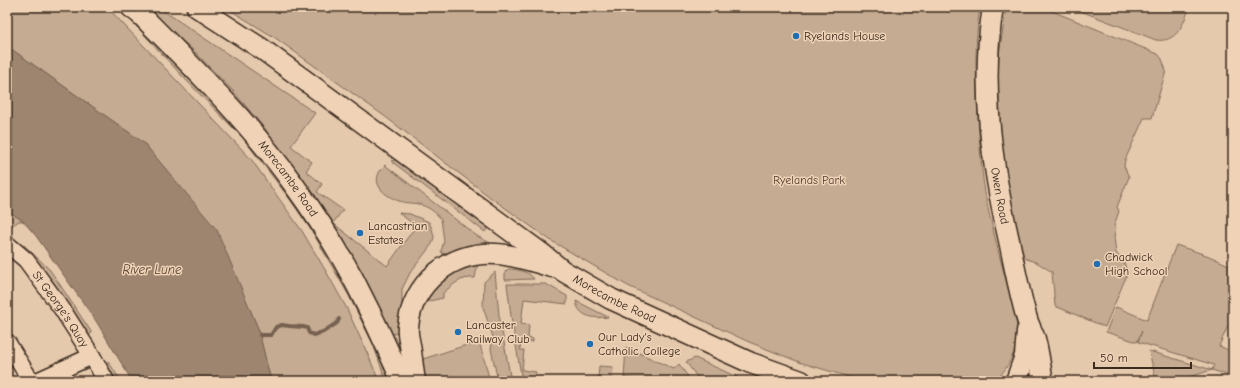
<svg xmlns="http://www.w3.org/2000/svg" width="1240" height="388" font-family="'Comic Neue',sans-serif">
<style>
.green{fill:#c5ab92;stroke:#806a58}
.water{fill:#9d8570;stroke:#76614f}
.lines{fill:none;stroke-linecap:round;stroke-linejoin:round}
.stream{stroke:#76614f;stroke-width:4}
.minor-casing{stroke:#3b2a1e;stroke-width:19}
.major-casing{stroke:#3b2a1e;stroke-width:23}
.minor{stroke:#f0d3b6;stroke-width:16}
.major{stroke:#f0d3b6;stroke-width:20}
.poi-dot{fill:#1f6fb2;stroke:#f0d3b6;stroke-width:1.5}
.labels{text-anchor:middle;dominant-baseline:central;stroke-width:3;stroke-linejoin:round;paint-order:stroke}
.poi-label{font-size:12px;fill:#3b2a1e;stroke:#f0d3b6;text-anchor:start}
.street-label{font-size:12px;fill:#3b2a1e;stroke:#f0d3b6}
.park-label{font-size:12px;fill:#503d2f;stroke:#f0d3b6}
.water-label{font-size:13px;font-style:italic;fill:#544132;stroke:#f0d3b6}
</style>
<rect width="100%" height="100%" fill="#e5c9ad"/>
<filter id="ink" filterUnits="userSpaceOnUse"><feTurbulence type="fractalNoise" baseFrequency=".025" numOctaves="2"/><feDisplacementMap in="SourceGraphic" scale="8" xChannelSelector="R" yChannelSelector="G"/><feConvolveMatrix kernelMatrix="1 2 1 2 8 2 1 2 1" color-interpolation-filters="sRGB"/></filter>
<g filter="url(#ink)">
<path class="green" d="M7,7H107L251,159L302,231L327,273L347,309L369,357L379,381H271L258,328L144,143L7,46Z
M119,7L241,130L300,207L355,299L391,381H386L373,344L349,296L313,233L289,198L243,138L183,77Z
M143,7H158L315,113L291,146L312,162L306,171L322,184L317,192L343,210L333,223L387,266L416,226L399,213L410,214L429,222L432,229L434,237L432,244L410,273L402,289V311L398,332L394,334L390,332L266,130L233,91L192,49Z
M225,7H980C974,43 976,79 978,116C980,151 982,187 991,221C996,243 1002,266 1008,288C1012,303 1017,318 1017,333C1017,351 1008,369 995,381H863L802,363L749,342L628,286L550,240L490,197L387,118L274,37Z
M1011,7H1042L1158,54L1162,59L1166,71L1152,118H1144L1125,160L1124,166L1129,177L1117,207L1119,211L1114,226L1116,227L1114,237L1116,253L1123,261L1128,272L1105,327L1055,306L1052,272L1038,263L1024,258L1007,188L1001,135L998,79L999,55L1006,9Z
M1070,7H1190C1183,23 1178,43 1156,40Z
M399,159L489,226L485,232L391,161Z
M385,165L477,236L490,243V247L482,246L462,248L443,254L441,251L444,241L441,219C437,214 430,208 424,206C416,202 407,204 399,201C382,195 368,181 385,165Z
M7,210L23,221H19L11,226L7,224Z
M24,245L50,270L92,333L89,335L51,279L22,248Z
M1176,245L1209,256L1233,267V325L1228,326L1219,346L1233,352V377L1212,370L1214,365L1138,342L1142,331L1137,342L1106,332L1116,307L1147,320Z
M478,262L475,278C460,277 454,284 443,293V298L425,302L424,300L447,274Z
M508,269C517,269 530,272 534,279L505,280V272Z
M495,272L499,315L511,381H498L491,349L493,337L483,307L484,282Z
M507,284H546L567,296V304L524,299L521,324L529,325L528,338L533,339V342L521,341L520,350H524L522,370L536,372L535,377L545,381H522L511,316Z
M576,301L608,317C594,319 578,317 576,301Z
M479,341L490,381H427L420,360Z
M626,347L674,369L679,364L691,381H645L624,378Z
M1149,351L1212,370L1176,381H1156Z
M695,358L746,381H700L686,362Z
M108,361L119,378L120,381H115L105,363Z
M599,366L613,367L612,381H598Z"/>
<path class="water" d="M7,46L144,143L217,230L258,328L271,381H132L96,321L36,236L23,221L7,210Z"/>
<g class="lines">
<path class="stream" d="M260,335H271L276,327L282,325L289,326L303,327L307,328L309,333L314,335L323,332L337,323L339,319"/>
<defs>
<g id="minor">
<path id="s1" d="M7,244L26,260L62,309L92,356L106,381"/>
<path d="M7,342L31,381"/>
<path d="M37,381L92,356"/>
</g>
<g id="major">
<path id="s2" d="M131,7L140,14C194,68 249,122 294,185C321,222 346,262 366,304C379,329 390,355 402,381"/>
<path id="s3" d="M197,7L262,49L541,253L563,271L611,299L751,363L801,381"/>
<path id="s4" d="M993,7C980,87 992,167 1010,245C1015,270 1020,295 1027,319C1029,326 1033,333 1035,339C1039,353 1040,367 1043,381"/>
<path d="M415,381C413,369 412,357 410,345C409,339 407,333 408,327C412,282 452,251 496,254C516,255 534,262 552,267"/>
<path d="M1016,381L1025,356L1027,331"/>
</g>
</defs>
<use href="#minor" class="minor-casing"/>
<use href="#major" class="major-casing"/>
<use href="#minor" class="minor"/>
<use href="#major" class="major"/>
</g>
</g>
<g class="poi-dot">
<circle cx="796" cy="36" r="4"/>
<circle cx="360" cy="233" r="4"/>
<circle cx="1097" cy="264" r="4"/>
<circle cx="458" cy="332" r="4"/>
<circle cx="590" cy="344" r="4"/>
</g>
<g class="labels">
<g class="poi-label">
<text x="804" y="36">Ryelands House</text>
<text x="368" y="226">Lancastrian<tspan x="368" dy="14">Estates</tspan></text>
<text x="1105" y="257">Chadwick<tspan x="1105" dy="14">High School</tspan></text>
<text x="466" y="325">Lancaster<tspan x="466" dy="14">Railway Club</tspan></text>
<text x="598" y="337">Our Lady's<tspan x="598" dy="14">Catholic College</tspan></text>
</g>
<g class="street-label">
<text stroke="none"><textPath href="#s2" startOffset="233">Morecambe Road</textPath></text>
<text stroke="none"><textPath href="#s4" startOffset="190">Owen Road</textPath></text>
<text stroke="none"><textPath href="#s3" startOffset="510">Morecambe Road</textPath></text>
<text stroke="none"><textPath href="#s1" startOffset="85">St George's Quay</textPath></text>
</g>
<g class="park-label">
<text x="809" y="180">Ryelands Park</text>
</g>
<g class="water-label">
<text x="152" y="269">River Lune</text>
</g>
</g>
<rect width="1240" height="388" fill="none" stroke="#f0d3b6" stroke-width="24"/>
<rect x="12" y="12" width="1216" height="364" fill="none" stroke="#3b2a1e" stroke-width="1.5" filter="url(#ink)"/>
<path d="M1094 362v6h97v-6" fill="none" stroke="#3b2a1e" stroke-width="2"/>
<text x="1100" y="362" font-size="12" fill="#3b2a1e" stroke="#f0d3b6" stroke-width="3" paint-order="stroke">50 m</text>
</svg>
